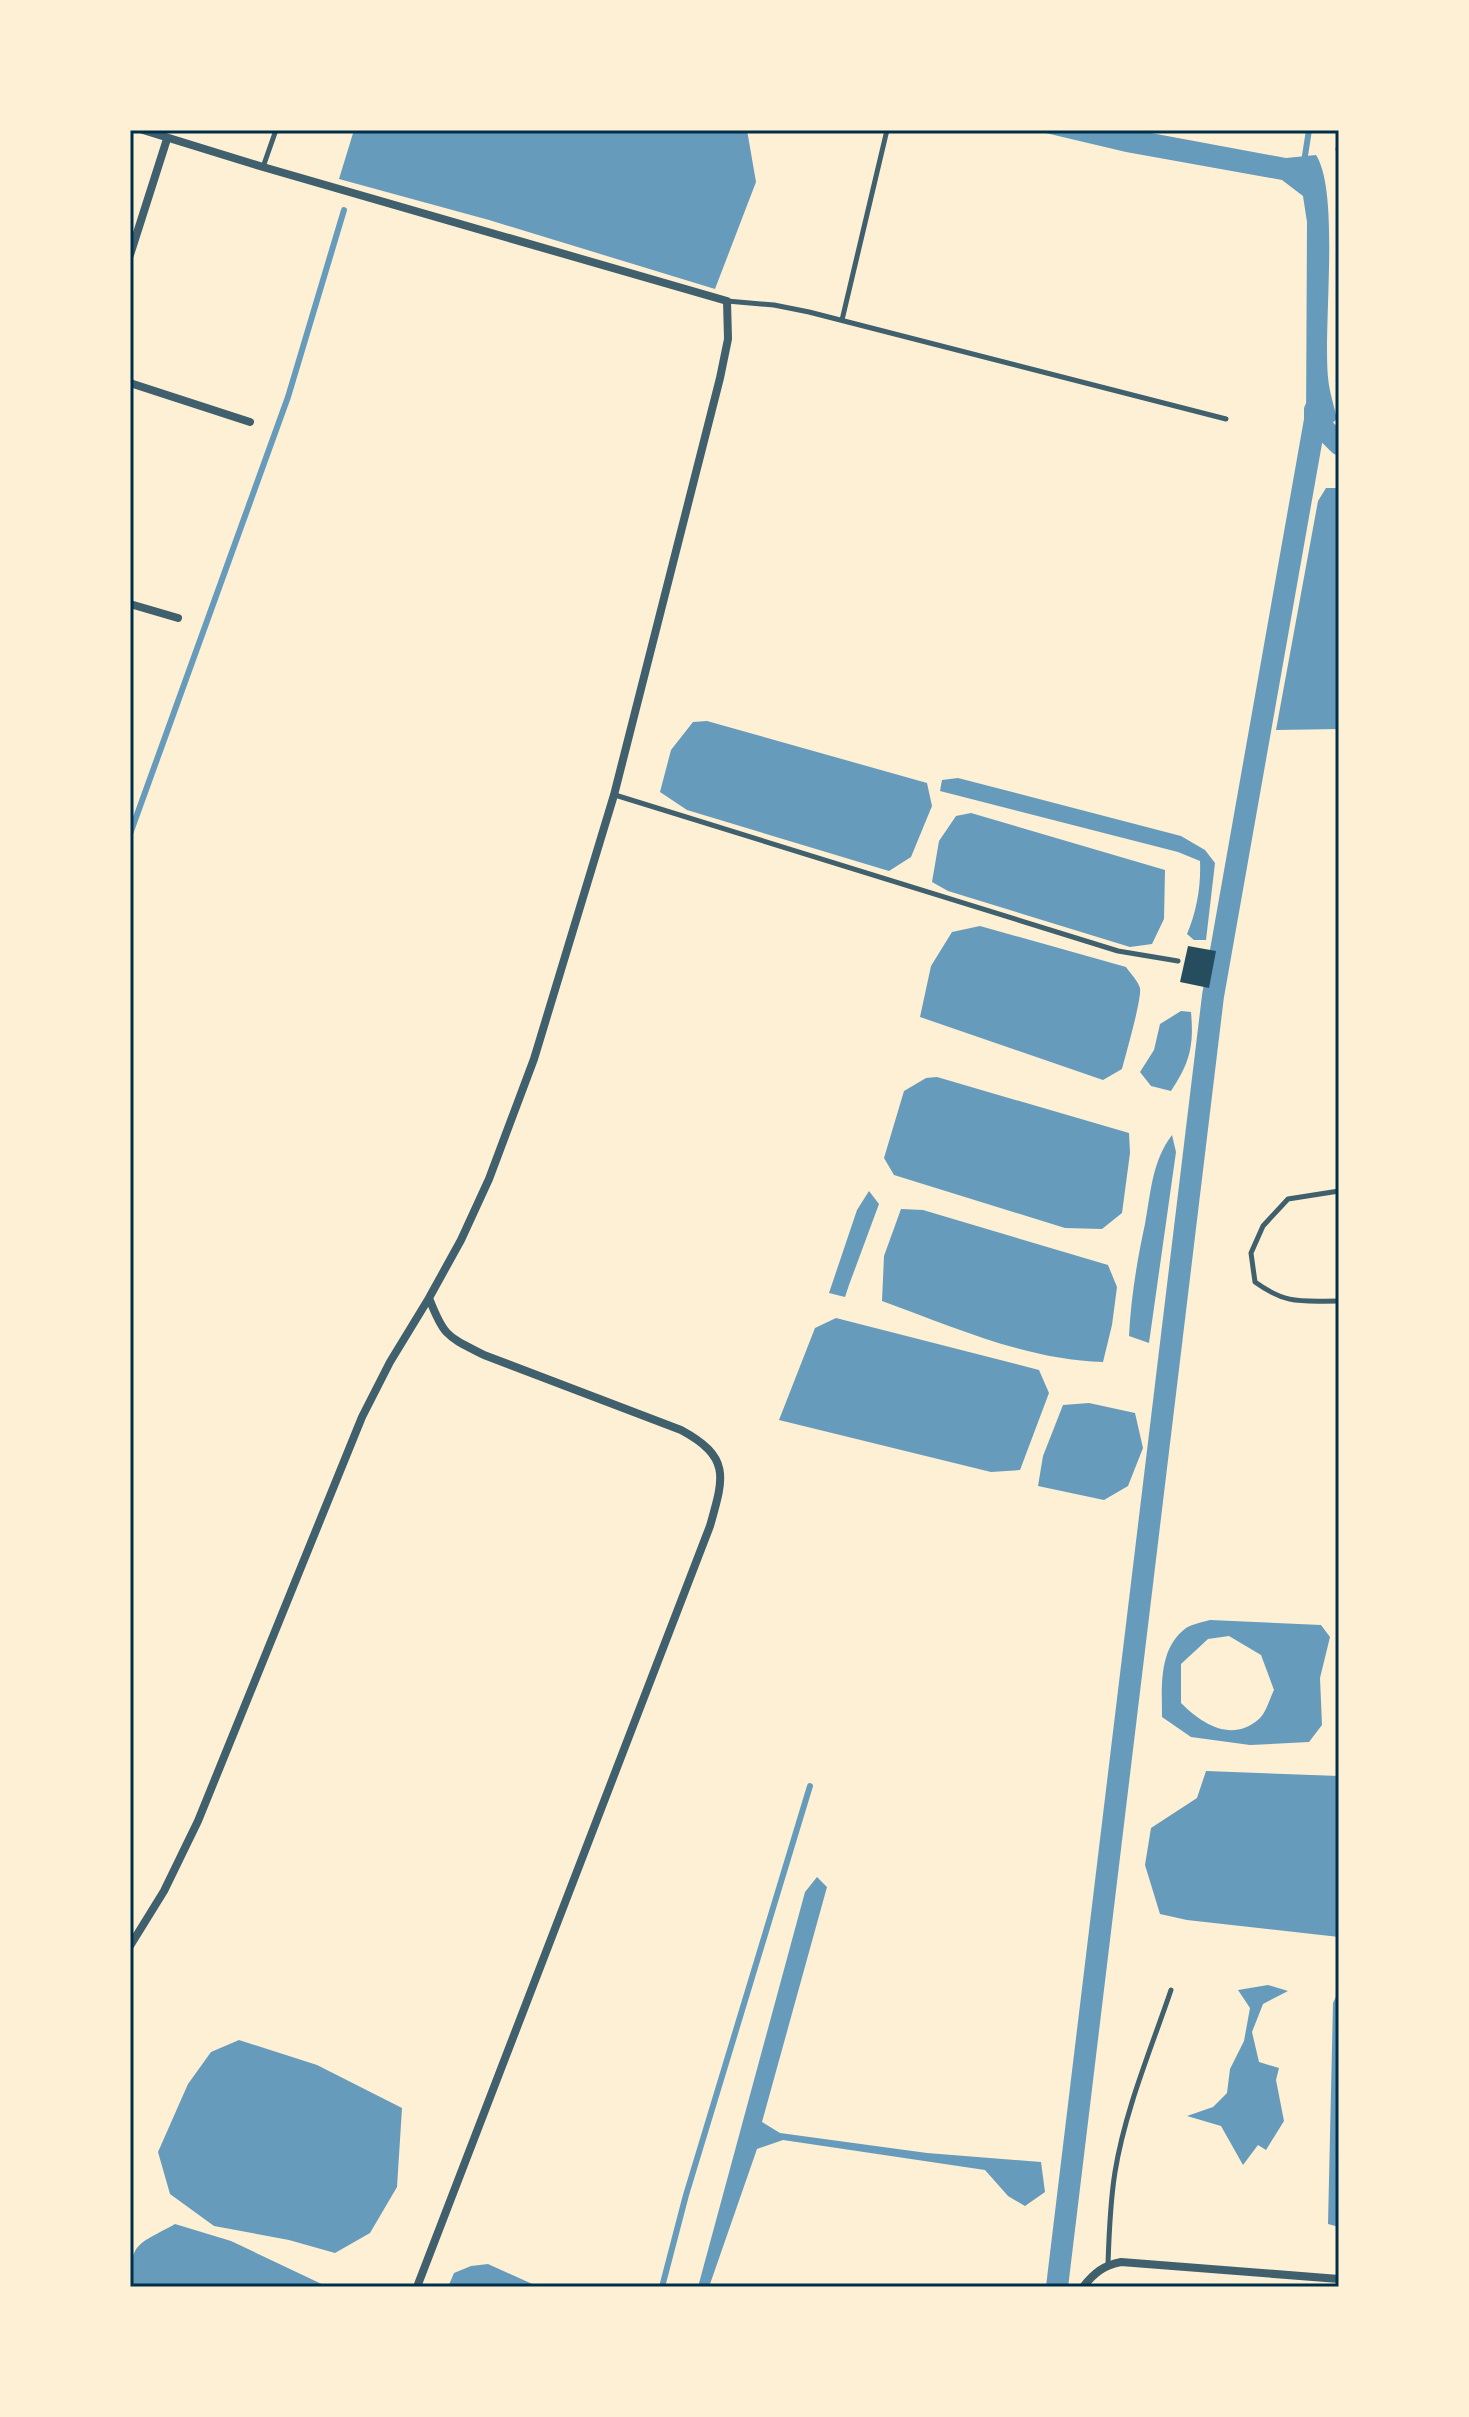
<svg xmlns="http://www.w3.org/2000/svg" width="1469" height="2417" font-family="Poppins,sans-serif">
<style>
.water{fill:#669bbc;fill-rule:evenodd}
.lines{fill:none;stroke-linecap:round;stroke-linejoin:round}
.stream{stroke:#669bbc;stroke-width:6}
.canal{stroke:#669bbc;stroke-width:22}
.building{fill:#264d5e}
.service{stroke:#3f606c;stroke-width:5}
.minor{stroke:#3f606c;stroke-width:8}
.neatline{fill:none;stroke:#003049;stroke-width:3}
</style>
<rect width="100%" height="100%" fill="#fdf0d5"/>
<path class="water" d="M354,130H747L756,182L715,289L489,220L339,179Z
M1033,130H1135L1286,158L1316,155C1340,192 1323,326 1328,377C1329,391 1334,405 1337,419L1320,434L1306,428L1307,222L1303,196L1282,180L1126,152Z
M1326,488H1339V729L1276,730L1318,501Z
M707,721L927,783L932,806L911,857L889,871L687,810L660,792L671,750L693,722Z
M958,778L1181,836L1205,850L1215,863L1206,940H1194L1187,934C1197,910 1201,886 1200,861L1178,852L940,791L942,780Z
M971,813L1165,870L1164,919L1152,944L1130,947L948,891L932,882L939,841L956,816Z
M980,926L1126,967C1131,974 1138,981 1140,988C1142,998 1126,1054 1122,1069L1103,1080L920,1017L931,966L952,932Z
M1181,1011L1191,1012C1194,1046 1190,1062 1171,1091L1151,1086L1140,1072L1154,1050L1160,1024Z
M937,1077L1129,1133L1130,1153L1122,1213L1102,1229L1065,1228L894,1175L884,1158L904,1091L926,1078Z
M1172,1135L1176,1152L1149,1343L1129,1336C1131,1297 1137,1261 1145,1224C1151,1192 1152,1161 1172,1135Z
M869,1191L879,1204L849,1285L845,1297L829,1293L857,1210Z
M901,1209L923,1210L1108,1265L1117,1287L1112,1325L1103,1362C1026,1360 954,1327 882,1301L884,1256Z
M836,1318L1039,1370L1049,1393L1020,1470L991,1472L779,1420L815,1328Z
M1089,1403L1135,1413L1143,1448L1128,1486L1104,1500L1038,1486L1043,1456L1063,1405Z
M1210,1620L1321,1625L1330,1637L1320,1678L1322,1725L1309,1742L1250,1745L1191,1737L1162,1717C1162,1687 1158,1649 1186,1628C1193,1624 1203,1622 1210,1620ZM1229,1636L1261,1655L1274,1690C1270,1698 1266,1713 1259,1719C1232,1743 1202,1724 1181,1703V1664L1208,1639Z
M1206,1771L1339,1776V1937L1187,1920L1160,1914L1145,1865L1151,1828L1197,1798Z
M817,1877L827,1887L762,2122L780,2133L927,2153L1041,2162L1045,2192L1025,2206L1008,2196L985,2170L783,2140L757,2149L709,2287H698L805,1892Z
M1268,1985L1288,1991L1263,2004L1252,2032L1259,2062L1279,2068L1276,2080L1284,2121L1266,2150L1258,2145L1243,2165L1221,2126L1187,2116L1213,2107L1227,2093L1230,2069L1244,2041L1250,2008L1238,1990Z
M1339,1990V2227L1328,2224L1333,2003Z
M239,2040L317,2065L402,2108L397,2187L370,2233L335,2253L289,2240L214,2226L170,2194L158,2152L188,2084L211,2052Z
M175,2224L231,2241L328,2287H130C130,2241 138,2245 175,2224Z
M488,2264L539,2287H448L454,2273L471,2266Z"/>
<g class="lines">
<path class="stream" d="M1304,162L1309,130
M130,834L288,397L344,210
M662,2287L686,2195L810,1786"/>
<path class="canal" d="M1315,410V420L1339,444
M1057,2287L1213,996L1315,420"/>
</g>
<path class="building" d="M1188,946L1216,951L1209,988L1180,982Z"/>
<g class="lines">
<path class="service" d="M1338,149H1339
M263,167L276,130
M727,301L774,305L809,312L1226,419
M842,320L887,130
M615,795L1118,951L1178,961
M1339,1191L1288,1199L1263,1226L1251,1253L1255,1282C1287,1305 1301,1301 1339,1301
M1108,2264C1109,2233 1110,2203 1115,2172C1125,2110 1151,2049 1171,1990"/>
<path class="minor" d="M143,130L263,167L727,301L728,339L720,378L614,795L534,1059L489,1179L461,1240L429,1298C444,1337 447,1336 484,1355L681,1430C731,1457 724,1477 710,1526L417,2287
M130,255L167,139
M130,383L250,422
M130,604L178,618
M130,1946L164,1891L198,1821L362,1417L390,1362L429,1298
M1083,2287C1094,2273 1104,2265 1121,2262L1339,2279"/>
</g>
<rect width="1469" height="2417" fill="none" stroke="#fdf0d5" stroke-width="264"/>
<rect x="132" y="132" width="1205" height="2153" class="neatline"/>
</svg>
